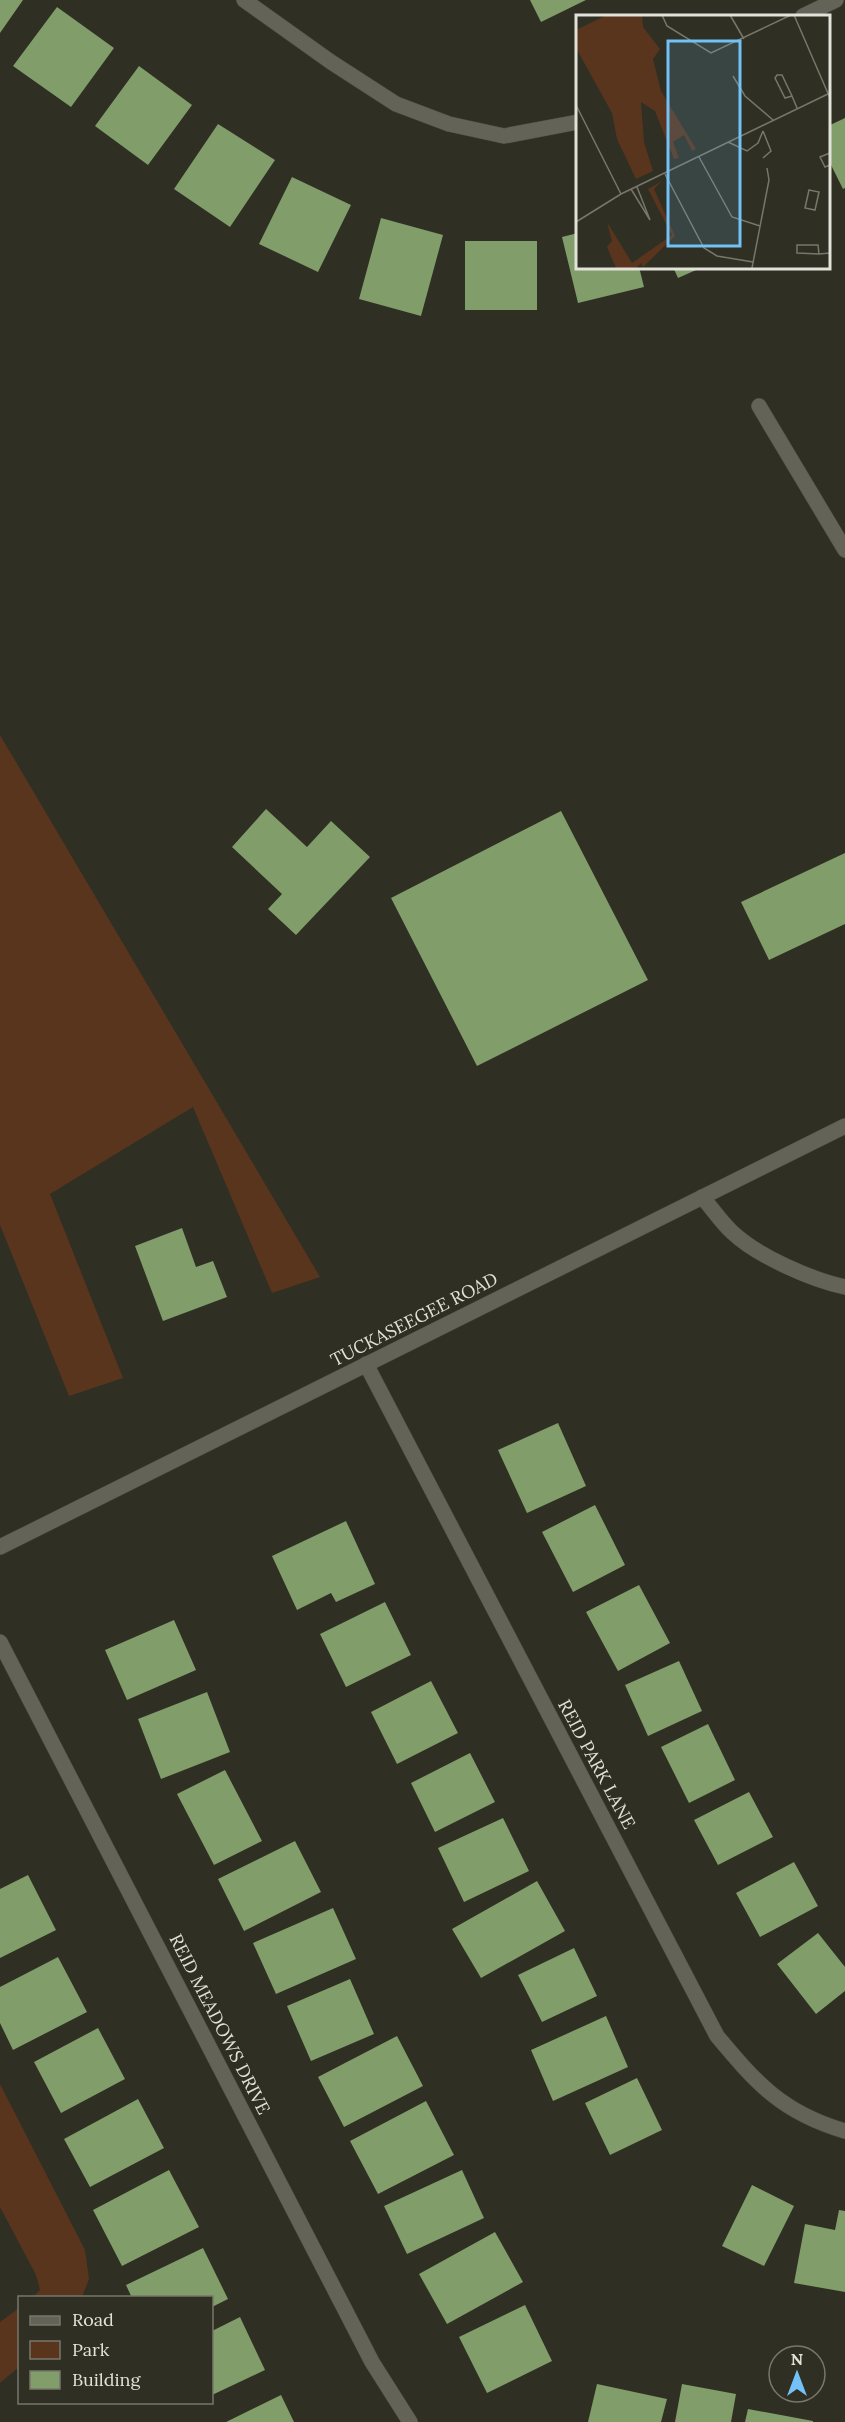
<svg xmlns="http://www.w3.org/2000/svg" width="845" height="2422" font-family="Lora,serif">
<style>
.green{fill:#59351e}
.building{fill:#809d6a}
.lines{fill:none;stroke-linecap:round;stroke-linejoin:round}
.service-casing{stroke:#4c4c42;stroke-width:16}
.minor-casing{stroke:#4c4c42;stroke-width:16}
.tertiary-casing{stroke:#4c4c42;stroke-width:16}
.service{stroke:#646357;stroke-width:15}
.minor{stroke:#646357;stroke-width:15}
.tertiary{stroke:#646357;stroke-width:15}
.labels{text-anchor:middle;dominant-baseline:central;stroke-width:6;stroke-linejoin:round;paint-order:stroke}
.street-label{font-size:18px;fill:#e2e2da;stroke:#2f2f23}
.inset-road{fill:none;stroke:#77776c;stroke-width:1.5}
.view{fill:#73c1f6;fill-opacity:0.15;stroke:#73c1f6;stroke-width:3}
.inset-edge{fill:none;stroke:#e2e2da;stroke-width:3}
</style>
<rect width="100%" height="100%" fill="#2f2f23"/>
<path class="green" d="M0,735L320,1277L272,1293L193,1107L50,1194L123,1378L69,1396L0,1225Z
M0,2084L85,2250L89,2279L82,2297H33L40,2290L36,2275L0,2207Z
M19,2308V2367L0,2383V2322Z"/>
<path class="building" d="M0,0H23L0,33Z
M530,0H586L541,22Z
M57,7L114,48L71,107L13,66Z
M139,66L192,105L148,165L95,126Z
M845,118V188L843,189L828,159V126Z
M218,124L275,160L230,227L174,189Z
M292,177L351,205L318,272L259,244Z
M381,218L443,235L421,316L359,299Z
M578,233V267H639L644,287L578,303L562,237Z
M465,241H537V310H465Z
M673,267H703L678,278Z
M266,809L307,847L331,821L370,857L296,935L268,909L282,894L232,847Z
M561,811L648,980L477,1066L391,898Z
M845,853V924L769,960L741,902Z
M182,1228L196,1267L213,1261L227,1297L163,1321L135,1246Z
M558,1423L586,1486L527,1513L498,1450Z
M595,1505L625,1565L573,1592L542,1532Z
M346,1521L375,1584L336,1602L331,1593L297,1610L272,1556Z
M639,1585L670,1643L618,1671L586,1612Z
M385,1602L411,1655L346,1687L320,1634Z
M174,1620L196,1670L127,1700L105,1650Z
M679,1661L702,1711L648,1736L625,1685Z
M431,1681L458,1733L397,1764L371,1712Z
M207,1692L230,1752L161,1779L138,1719Z
M708,1724L735,1780L689,1803L661,1747Z
M470,1753L495,1802L435,1832L411,1783Z
M225,1770L262,1841L214,1865L177,1794Z
M749,1792L773,1837L718,1865L694,1820Z
M503,1818L529,1871L464,1902L438,1848Z
M295,1841L321,1892L244,1931L218,1879Z
M794,1862L818,1906L760,1937L736,1893Z
M28,1875L56,1930L0,1958V1889Z
M537,1881L565,1931L481,1978L452,1929Z
M333,1908L356,1959L276,1994L253,1943Z
M818,1933L845,1967V1991L816,2014L777,1964Z
M574,1948L597,1996L542,2022L518,1975Z
M58,1957L87,2012L13,2050L0,2023V1987Z
M350,1979L374,2034L311,2061L287,2006Z
M606,2016L628,2067L553,2101L531,2050Z
M98,2028L125,2079L61,2113L34,2062Z
M397,2036L423,2086L344,2127L318,2077Z
M637,2078L662,2130L610,2155L585,2103Z
M138,2099L164,2148L90,2187L64,2139Z
M426,2101L454,2155L378,2194L350,2141Z
M169,2170L199,2227L122,2266L93,2210Z
M462,2170L484,2218L407,2254L384,2206Z
M752,2185L794,2206L764,2266L722,2246Z
M839,2210L845,2211V2292L794,2283L805,2224L835,2230Z
M495,2232L523,2282L447,2324L419,2274Z
M203,2248L228,2299L212,2307V2298H132L126,2285Z
M525,2305L552,2361L487,2393L459,2337Z
M240,2317L265,2370L212,2395V2331Z
M597,2384L667,2399L661,2422H588Z
M682,2384L736,2394L731,2422H675Z
M281,2395L294,2422H226Z
M748,2409L813,2421V2422H745Z"/>
<g class="lines">
<defs>
<path id="service" d="M759,406L845,550
M702,1197C712,1208 721,1222 732,1232C757,1256 812,1280 845,1287"/>
<path id="minor" d="M244,0L331,62L396,104L449,124L504,136L578,122
M803,16L836,0
M366,1364L717,2036C757,2084 783,2113 845,2131
M0,1642L372,2362L410,2422"/>
<path id="tertiary" d="M0,1547L845,1126"/>
</defs>
<use href="#service" class="service-casing"/>
<use href="#minor" class="minor-casing"/>
<use href="#tertiary" class="tertiary-casing"/>
<use href="#service" class="service"/>
<use href="#minor" class="minor"/>
<use href="#tertiary" class="tertiary"/>
</g>
<g class="labels">
<g class="street-label">
<text transform="translate(414 1319) rotate(-27)">TUCKASEEGEE ROAD</text>
<text transform="translate(597 1764) rotate(62)">REID PARK LANE</text>
<text transform="translate(220 2024) rotate(63)">REID MEADOWS DRIVE</text>
</g>
</g>
<g transform="translate(576 15)">
<rect width="254" height="254" fill="#2f2f23"/>
<path d="M31,0H66L67,12L84,34L77,44L85,76L120,134L116,136L108,120L97,127L103,143L98,144L79,96L65,87L68,127L77,156L60,164L41,124L36,98L0,33V15ZM86,166L78,174L99,221L67,252L65,248L60,253H40L31,232L36,226L31,207L56,248L96,220L72,174Z" fill="#59351e"/>
<path class="inset-road" d="M86,0L91,11L135,38L215,0M154,0L168,24M218,0L254,83M157,61L169,81L197,105M216,81L209,83L199,63L201,60H206L216,81L221,93M0,90L45,179M187,116L195,136L187,143M152,127L171,136L182,128L187,116M254,138L244,142L249,152L254,150M123,142L156,202L184,211M89,159L128,233L141,241L177,247M55,174L74,205L61,172M233,175L243,177L239,195L229,193ZM0,207L45,179L254,78M243,239L242,230H221V238L243,239L254,238M176,253L193,165L191,153"/>
<path class="view" d="M92,26H164V231H92Z"/>
<rect width="254" height="254" class="inset-edge"/>
</g>
<rect x="18" y="2296" width="195" height="108" fill="#2f2f23" stroke="#77776c" stroke-width="1.5"/>
<rect x="30" y="2316" width="30" height="9" fill="#646357" stroke="#77776c" stroke-width="1.5"/>
<text x="72" y="2326" font-size="18" fill="#e2e2da">Road</text>
<rect x="30" y="2341" width="30" height="18" fill="#59351e" stroke="#77776c" stroke-width="1.5"/>
<text x="72" y="2356" font-size="18" fill="#e2e2da">Park</text>
<rect x="30" y="2371" width="30" height="18" fill="#809d6a" stroke="#77776c" stroke-width="1.5"/>
<text x="72" y="2386" font-size="18" fill="#e2e2da">Building</text>
<g transform="translate(797 2374)"><circle r="28" fill="#2f2f23" stroke="#77776c" stroke-width="1.5"/>
<path d="M0-4.5L10 22L0 15L-10 22Z" fill="#73c1f6"/>
<text y="-9" font-size="16" font-weight="bold" text-anchor="middle" fill="#e2e2da">N</text>
</g>
</svg>
